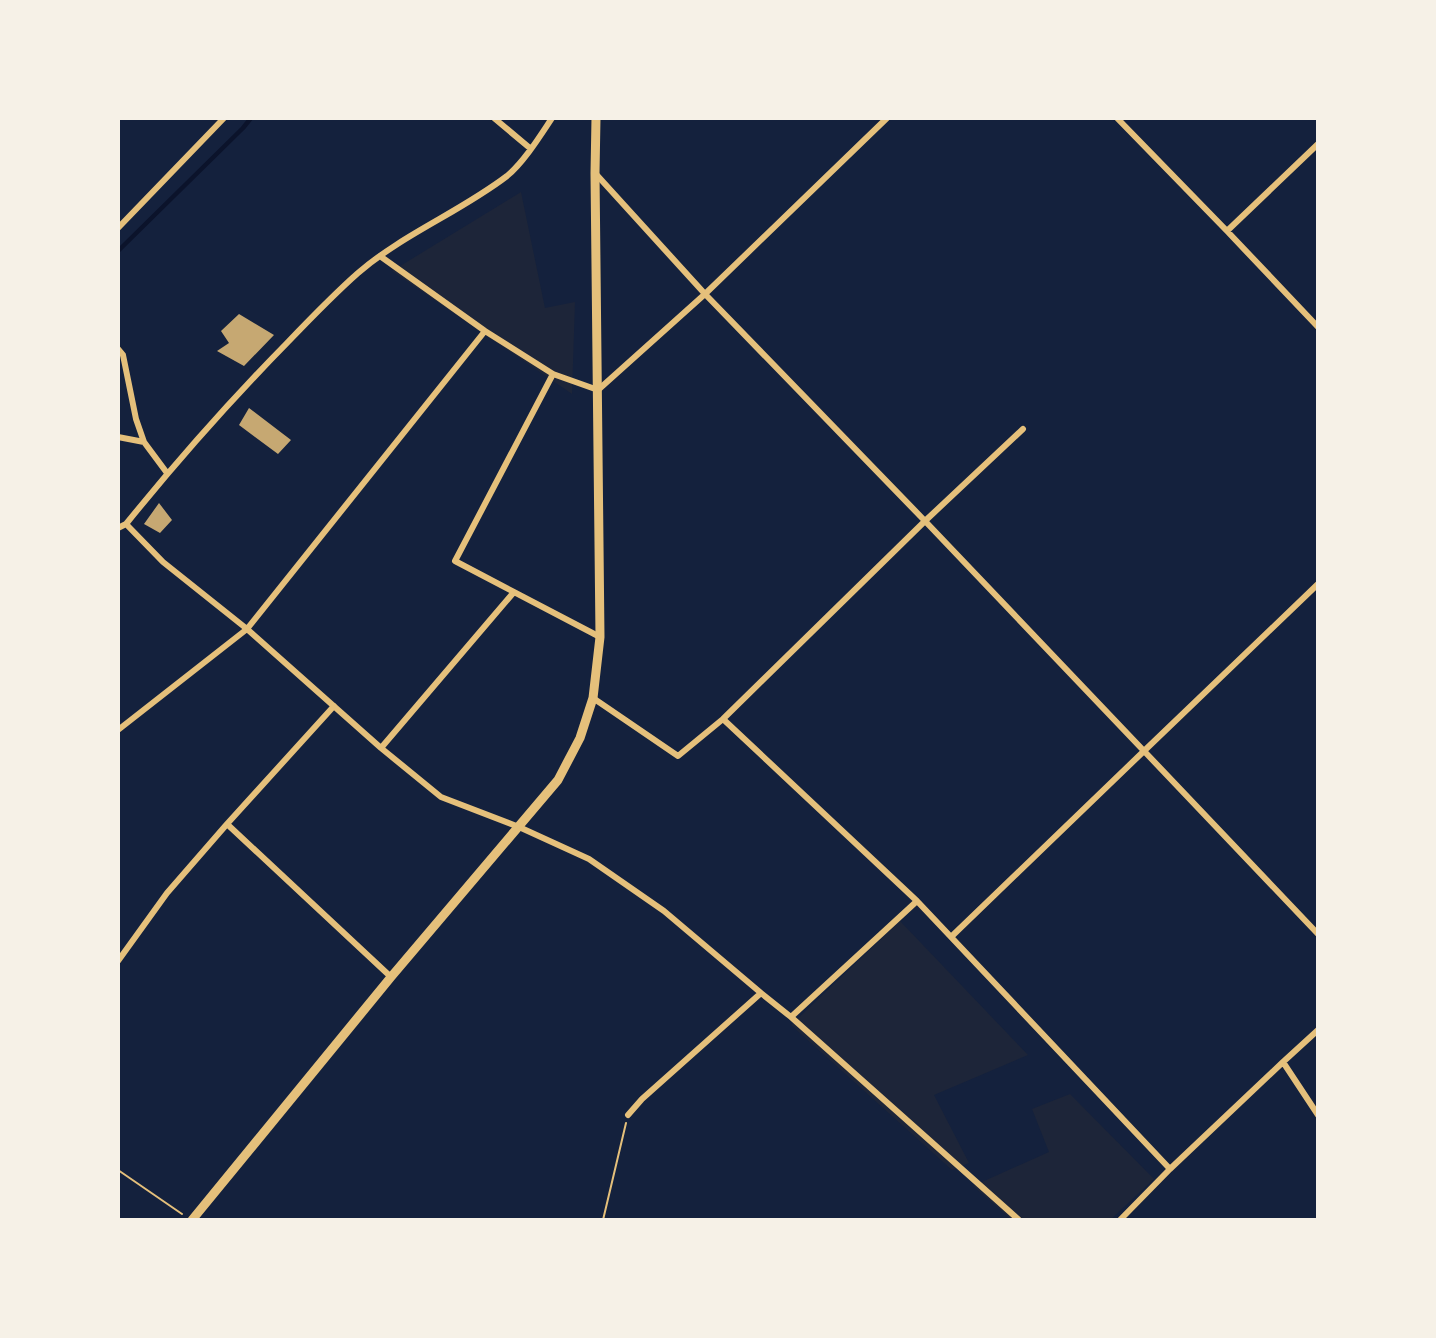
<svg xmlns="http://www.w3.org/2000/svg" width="1436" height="1338" font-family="'IBM Plex Sans',sans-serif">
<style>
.green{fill:#1d2539}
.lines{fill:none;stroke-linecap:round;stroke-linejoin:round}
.stream{stroke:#0b132b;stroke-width:4.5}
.building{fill:#c6a872}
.path{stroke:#e5c07b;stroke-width:2}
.minor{stroke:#e5c07b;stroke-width:6}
.secondary{stroke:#e5c07b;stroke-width:9}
</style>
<rect width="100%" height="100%" fill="#14213d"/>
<path class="green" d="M521,192L545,308L575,302L572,394L392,271Z
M900,921L1028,1055L934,1095L969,1163L952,1170L791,1025Z
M1070,1094L1154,1179L1110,1220L1011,1219L973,1186L1049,1152L1032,1109Z"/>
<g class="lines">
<path class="stream" d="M118,251L243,128L251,118"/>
</g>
<path class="building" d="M239,314L274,335L244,366L217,351L229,343L221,331Z
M249,408L291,440L278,454L239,425Z
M159,503L172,520L160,533L144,524Z"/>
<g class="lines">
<path class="path" d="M118,1170L182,1214
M603,1220L626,1123"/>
<path class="minor" d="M494,118L531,149
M887,118L705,294L925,521L1144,751L1318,584
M1117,118L1227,231L1318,327
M118,228L224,118
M1227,231L1318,144
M380,256L485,331L553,374L598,390L705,294L595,173
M118,349L123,355L136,419L144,442
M553,374L455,561L600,637
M118,437L144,442L167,473
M126,524L163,562L247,629L381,748L441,797L519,827L589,859L664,911L761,993L642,1099L628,1115
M118,528L126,524C177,461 230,401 287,343C310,319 333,295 358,273C403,234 460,212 507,176C524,162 540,136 552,118
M593,698L678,756L723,719L925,521L1023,429
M334,706L227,824L391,977
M723,719L917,901L1170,1169
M118,730L247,629L485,331
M381,748L514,592
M951,937L1144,751L1318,934
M118,961L167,893L227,824
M761,993L791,1017L1019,1220
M791,1017L917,901
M1283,1062L1318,1030
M1120,1220L1170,1169L1283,1062L1318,1115"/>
<path class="secondary" d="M192,1220L391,977L558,780L580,738L593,698L600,637L595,173L596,118"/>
</g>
<rect width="1436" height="1338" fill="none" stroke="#f6f1e7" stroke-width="240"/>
</svg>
